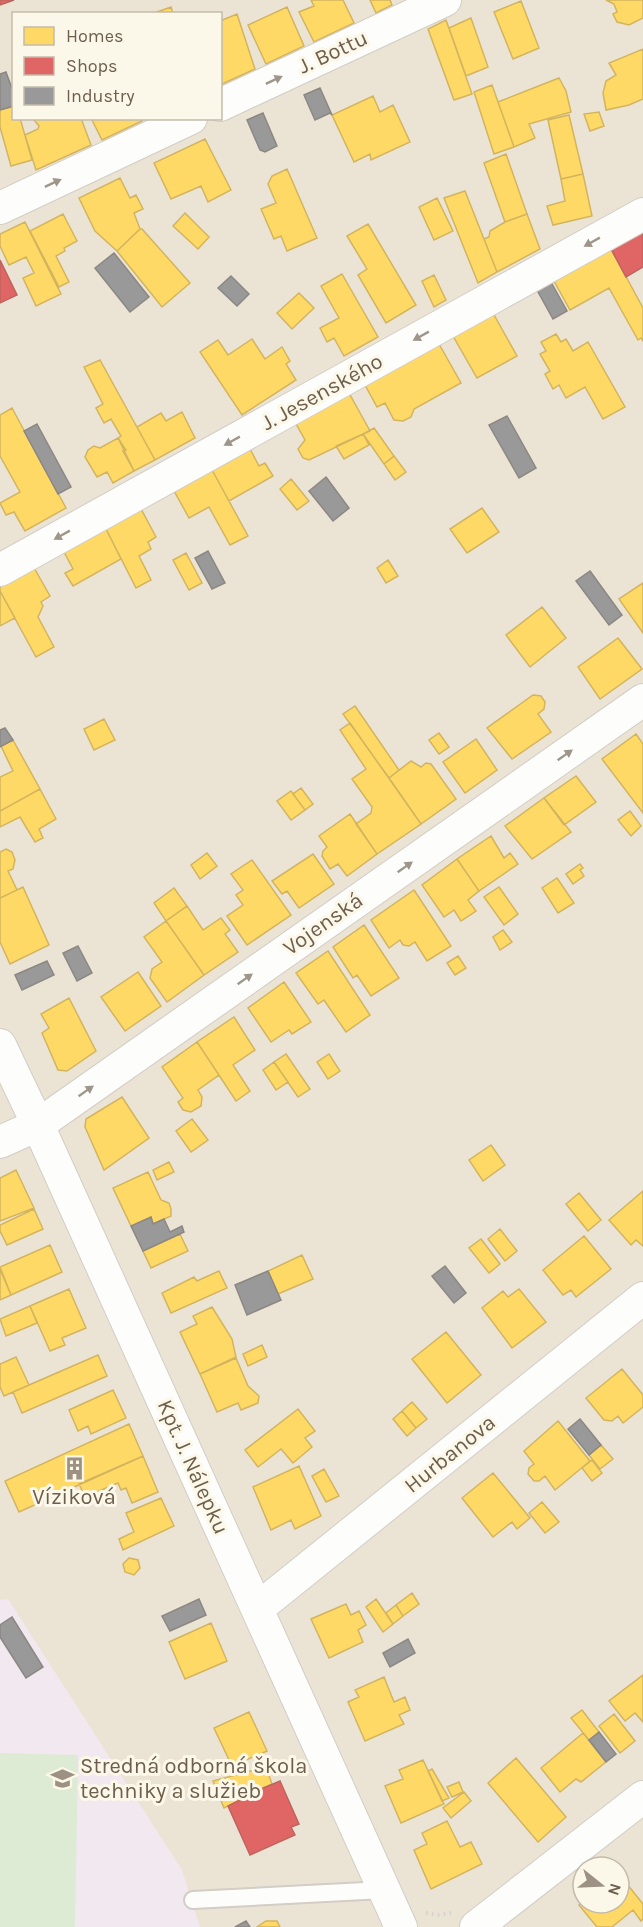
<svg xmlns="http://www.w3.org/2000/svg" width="643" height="1927" font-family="Karla,sans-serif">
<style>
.residential{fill:#ebe4d5;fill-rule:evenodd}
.education{fill:#f2e8ef}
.green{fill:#ddead4}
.homes{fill:#ffd966;stroke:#d3b45e;stroke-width:1.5}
.shops{fill:#e06666;stroke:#be645e;stroke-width:1.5}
.industry{fill:#999;stroke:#8c8782;stroke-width:1.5}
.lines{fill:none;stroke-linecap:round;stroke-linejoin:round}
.lane-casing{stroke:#d2cdc5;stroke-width:20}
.street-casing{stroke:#d2cdc5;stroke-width:34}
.path{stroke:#d4d0ca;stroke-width:4;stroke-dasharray:1.5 4.5;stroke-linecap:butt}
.lane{stroke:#fdfdfc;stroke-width:16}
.street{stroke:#fdfdfc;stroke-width:32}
.oneway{fill:#9f968a}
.labels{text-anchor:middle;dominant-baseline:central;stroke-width:6;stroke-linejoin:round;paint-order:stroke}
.street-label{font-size:22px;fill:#6d5e4d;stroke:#fcf8e9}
.poi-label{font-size:22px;fill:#6d5e4d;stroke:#fcf8e9}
</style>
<rect width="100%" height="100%" fill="#f4f1e8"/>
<path class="residential" d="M0,0H643V1927H0ZM14,14H220V118H14ZM583,1867H619V1903H583Z"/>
<path class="education" d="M8,1599L182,1870L200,1927H0V1600Z"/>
<path class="green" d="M0,1753L78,1755L75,1927H0Z"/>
<path class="homes" d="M311,0H343L354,23L314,42L299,12L314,6Z
M370,0H390L392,5L376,13Z
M606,0H643V18L629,25L617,22L613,14L617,12L614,4Z
M521,1L539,48L513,59L494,12Z
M171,7L173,14H158L157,12Z
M287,7L304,46L266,64L248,25Z
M237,14L255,69L220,85V21Z
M471,18L488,67L466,76L449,28Z
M446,20L472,94L454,100L428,29Z
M643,49V99L629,105L606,110L603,93L606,81L616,75L609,63Z
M559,78L566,91L571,112L529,124L535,138L514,147L498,102Z
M492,85L514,147L494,154L474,92Z
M373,96L380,112L393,105L410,142L371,160L370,154L354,162L332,115Z
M14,106V118H20L32,160L11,166L0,127V110Z
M599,112L604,126L590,131L584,114Z
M569,115L583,174L561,179L548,120Z
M35,118H81L91,145L36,170L25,135L38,129L39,126L34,120Z
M91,118H141L142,121L102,140Z
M205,139L231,190L208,202L201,186L171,199L154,163Z
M506,154L527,214L505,222L484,163Z
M287,169L317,238L287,251L281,236L274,239L261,209L276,203L268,184L272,176Z
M583,174L592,216L553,225L547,206L565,201L561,179Z
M120,178L130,198L136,195L143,209L134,213L140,229L117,251L95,231L79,198Z
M465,191L497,272L478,283L444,198Z
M437,198L453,231L434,240L419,207Z
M185,213L209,237L198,249L173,226Z
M63,214L77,241L64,248L65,251L56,256L69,282L59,287L30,231Z
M527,214L540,249L497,272L484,239L489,237L490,231L505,222Z
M25,222L61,294L36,306L23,278L34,273L26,257L9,265L0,246V234Z
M368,224L416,305L386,323L358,275L367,269L347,236Z
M140,229H142L190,283L162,307L117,251Z
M611,249L643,308V341L641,338L638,340L609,288L570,310L554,281Z
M342,274L378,337L344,356L334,338L327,342L320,328L339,318L321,286Z
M434,275L446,300L434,307L422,281Z
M299,293L314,308L292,329L277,313Z
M493,313L517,356L477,378L453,336Z
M556,334L561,342L566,339L573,351L588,342L625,407L603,419L585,387L566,398L559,385L553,389L545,374L550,371L540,354L546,351L541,342Z
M252,339L265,359L282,347L290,361L286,364L296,380L242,415L200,352L218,340L228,355Z
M439,344L461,383L414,409L411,417L403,421L394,420L385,403L377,407L365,385Z
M100,360L155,460L134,471L123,451L126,450L118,438L121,436L111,419L104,423L96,408L103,404L84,367Z
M349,393L370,431L309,460L303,458L298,449L305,440L295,422Z
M12,408L66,508L25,531L14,512L6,515L0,503L20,492L0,456V415Z
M182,412L195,438L155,460L137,427L161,413L166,421Z
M374,428L394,456L384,464L363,434Z
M363,434L369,445L344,459L336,446Z
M118,438L134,471L113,483L107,472L97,477L85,457L88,450L94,446L100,448Z
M249,447L259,466L265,463L273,476L229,501L211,468Z
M394,456L406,472L395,480L384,464Z
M211,468L248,536L230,545L209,507L189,518L173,489Z
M291,479L309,501L297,510L280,489Z
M140,507L156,537L148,542L151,549L139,556L151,580L136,588L105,527Z
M482,508L499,532L467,553L450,529Z
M105,527L121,559L73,586L65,573L73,569L63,550Z
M186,553L202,583L189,590L173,560Z
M388,560L398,576L386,583L377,568Z
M33,566L50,596L41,602L43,606L38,617L54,647L36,657L0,591V584Z
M643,583V633L619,599Z
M0,591L15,618L0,626Z
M542,607L566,638L530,667L506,635Z
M618,638L642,669L600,699L578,667Z
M533,695L541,696L545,702L544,709L538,714L551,732L512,759L487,728Z
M355,706L399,770L389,778L343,714Z
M104,719L115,740L94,750L84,729Z
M350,723L421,824L377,854L356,824L371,813L372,807L352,779L366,769L340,730Z
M439,733L449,747L439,754L429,740Z
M636,734L643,744V813L602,759Z
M476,739L497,770L465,793L443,762Z
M13,740L40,789L0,811V777L13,771L1,746Z
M411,761L421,767L426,763L431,764L456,799L421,824L389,778Z
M576,776L596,802L564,825L544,798Z
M301,788L313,804L305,810L293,794Z
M40,789L56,819L39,829L43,838L35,842L20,817L0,827V811Z
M291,791L305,810L291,820L277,801Z
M544,798L571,832L532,859L505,826Z
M630,811L641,826L631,836L618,820Z
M350,814L377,854L347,876L338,864L330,869L322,856L323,851L327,847L319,836Z
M491,836L504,858L510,853L518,864L479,891L457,859Z
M6,849L12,852L15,860L13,869L8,871L17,890L0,898V852Z
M207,853L217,866L200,879L191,865Z
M313,854L334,884L299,908L287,891L282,894L272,881Z
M457,859L479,891L468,900L476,911L461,921L454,910L444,917L422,885Z
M252,860L291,915L247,945L227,916L243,905L236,895L243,890L231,874Z
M580,864L583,868L580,870L584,876L573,884L566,874Z
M557,878L574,903L558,913L542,888Z
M23,887L49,945L10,964L0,942V898Z
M499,887L518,914L504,925L484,897Z
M174,888L187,906L166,921L154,903Z
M414,890L451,946L427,961L415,942L409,946L403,945L400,940L389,948L371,920Z
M187,906L203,930L221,918L230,930L225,934L238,952L204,975L166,921Z
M166,921L204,975L167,1002L150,978L152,969L162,962L144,937Z
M364,925L399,978L371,996L357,975L353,978L333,947Z
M503,930L512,942L500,950L493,937Z
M328,951L370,1015L346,1032L324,1000L318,1004L296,973Z
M458,956L466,968L455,975L447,963Z
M138,972L161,1006L125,1031L101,997Z
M284,982L311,1022L292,1034L289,1030L271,1042L248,1008Z
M69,998L96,1051L67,1071L58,1070L42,1033L49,1028L41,1014Z
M234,1017L255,1050L233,1065L250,1091L236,1101L197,1042Z
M197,1042L219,1075L198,1090L202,1097L201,1106L191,1112L183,1110L178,1102L183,1098L162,1067Z
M286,1054L310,1089L298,1097L274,1062Z
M329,1054L340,1071L328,1079L317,1062Z
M274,1062L288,1082L276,1090L263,1070Z
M122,1097L149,1138L104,1170L85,1127L86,1119Z
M192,1119L208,1140L191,1152L176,1131Z
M491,1145L505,1165L483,1181L469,1160Z
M169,1162L174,1172L157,1180L153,1170Z
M16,1170L34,1208L0,1221V1178Z
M148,1172L161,1200L169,1203L171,1209V1216L153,1224L151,1217L131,1226L113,1188Z
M643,1191V1246L636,1240L631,1245L609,1220Z
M579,1193L601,1220L588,1231L566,1204Z
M34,1209L43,1229L7,1245L0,1231V1225Z
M500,1229L517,1251L505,1261L488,1239Z
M180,1234L188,1251L151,1268L143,1251Z
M584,1236L611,1269L576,1297L571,1290L563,1295L543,1270Z
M481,1239L500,1264L489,1273L469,1248Z
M50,1245L62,1272L11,1295L0,1267Z
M302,1255L313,1279L278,1294L268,1271Z
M0,1269L11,1295L0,1300Z
M219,1271L227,1288L171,1313L162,1293L194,1277L197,1281Z
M69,1289L86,1328L62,1338L65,1345L50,1351L30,1306Z
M519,1289L546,1322L512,1348L482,1308L503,1291L508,1297Z
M30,1306L37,1323L6,1336L0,1319Z
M212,1307L232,1339L236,1357L200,1374L180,1332L197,1324L193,1316Z
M446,1332L481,1375L447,1403L412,1359Z
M262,1345L267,1357L248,1366L243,1354Z
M98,1355L107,1376L22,1413L13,1392Z
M16,1357L29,1385L4,1396L0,1387V1364Z
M236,1358L248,1386L259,1396L258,1403L241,1410L238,1403L217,1412L200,1374Z
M622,1369L643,1395V1407L623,1423L618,1416L612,1421L604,1420L586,1398Z
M113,1390L126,1418L91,1434L88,1426L78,1431L69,1410Z
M412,1402L427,1419L416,1428L402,1411Z
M298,1409L315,1431L305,1438L312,1447L293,1463L281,1449L258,1467L245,1450Z
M402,1411L416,1428L407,1436L393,1419Z
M558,1421L590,1461L555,1490L545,1476L539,1481H534L528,1474L529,1468L534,1464L524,1451Z
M129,1424L143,1456L19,1512L5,1481Z
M601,1445L613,1459L600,1469L589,1455Z
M143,1456L158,1492L132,1503L126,1488L121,1490L118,1483L85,1497L79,1484Z
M592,1460L602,1473L592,1481L582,1468Z
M299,1466L321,1516L295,1529L291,1520L271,1530L253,1487Z
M324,1469L339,1496L326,1502L312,1476Z
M493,1473L530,1518L517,1529L512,1522L493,1537L462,1498Z
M161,1498L174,1526L123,1550L119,1539L134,1532L126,1513Z
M542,1502L559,1522L545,1533L529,1513Z
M129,1558L138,1560L140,1568L134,1575L125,1572L123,1564Z
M412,1593L419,1604L403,1616L396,1605Z
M376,1599L393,1624L383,1632L366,1607Z
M346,1604L351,1615L359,1611L366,1625L358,1630L363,1642L329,1658L311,1619Z
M396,1605L403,1616L393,1624L386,1613Z
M211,1623L227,1661L185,1679L169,1642Z
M643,1675V1722L635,1713L625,1721L609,1701Z
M384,1677L394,1702L405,1697L410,1710L399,1715L404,1724L365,1741L348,1702L359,1697L355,1690Z
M582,1710L599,1732L589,1740L571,1718Z
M249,1712L267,1751L232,1766L214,1728Z
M614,1714L635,1741L620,1753L599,1726Z
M583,1733L606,1762L581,1782L576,1779L560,1792L541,1768Z
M516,1758L566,1817L538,1842L488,1783Z
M423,1760L444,1804L401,1823L385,1786L403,1779L399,1770Z
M266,1767L272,1784L240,1798V1800L224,1808L213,1781Z
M432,1769L449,1798L442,1801L428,1771Z
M459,1782L463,1792L452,1797L447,1787Z
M464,1792L471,1801L451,1818L443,1808Z
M447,1821L460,1847L471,1842L482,1864L431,1889L414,1850L427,1844L422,1833Z
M619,1874L643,1904V1919L641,1921L633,1910L612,1927H597L579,1905L583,1901V1903H619Z
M266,1921H277L280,1927H257Z"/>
<path class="shops" d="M0,0H14L0,5Z
M643,232V267L626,277L611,249Z
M0,260L17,295L0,303Z
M280,1781L299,1824L291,1827L295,1835L250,1855L228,1806L240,1800V1798Z"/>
<path class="industry" d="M6,72L14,94V106L0,110V74Z
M320,88L332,115L330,113L315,120L304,95Z
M263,113L277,146L265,152L260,150L247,120Z
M114,253L149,297L130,312L95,268Z
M231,276L249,294L237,306L218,288Z
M551,282L567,311L553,319L537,290Z
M507,416L536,468L519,478L489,425Z
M37,424L71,487L58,494L24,431Z
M326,477L349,508L333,521L309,491Z
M208,551L225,583L212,589L195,558Z
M590,571L622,615L609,625L576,581Z
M5,728L13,740L0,747V730Z
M78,946L92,973L77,981L63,953Z
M47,961L54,975L22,990L15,975Z
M151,1217L153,1224L164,1219L170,1232L182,1226L184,1232L143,1251L131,1226Z
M445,1266L466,1293L454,1303L432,1276Z
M268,1271L281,1300L247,1315L235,1285Z
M580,1419L601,1445L589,1455L568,1429Z
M199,1599L206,1615L170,1631L162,1616Z
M12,1617L43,1667L26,1678L0,1637V1625Z
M408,1639L415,1653L390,1667L383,1653Z
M599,1732L616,1754L606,1762L589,1740Z
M246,1921L250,1927H235Z"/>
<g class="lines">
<defs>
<path id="lane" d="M193,1900L384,1890"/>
<path id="street" d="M220,105L445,0
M0,208L191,118
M0,570L643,214
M0,1045L38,1125L401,1927
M0,1142L38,1125L643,700
M257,1609L643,1298
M476,1927L643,1797"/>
</defs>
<use href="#lane" class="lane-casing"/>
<use href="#street" class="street-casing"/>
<path class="path" d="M426,1913L437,1915L451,1913"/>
<use href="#lane" class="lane"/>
<use href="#street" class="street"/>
</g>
<defs><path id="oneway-solid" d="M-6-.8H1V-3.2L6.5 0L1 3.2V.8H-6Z" transform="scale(1.5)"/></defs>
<g class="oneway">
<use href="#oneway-solid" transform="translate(274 80) rotate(-25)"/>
<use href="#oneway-solid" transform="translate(53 183) rotate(-25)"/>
<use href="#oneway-solid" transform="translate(592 242) rotate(151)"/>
<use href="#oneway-solid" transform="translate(421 336) rotate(151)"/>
<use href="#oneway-solid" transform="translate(232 441) rotate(151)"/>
<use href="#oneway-solid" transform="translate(62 535) rotate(151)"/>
<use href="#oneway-solid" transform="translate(565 755) rotate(-35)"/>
<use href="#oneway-solid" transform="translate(405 867) rotate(-35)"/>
<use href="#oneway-solid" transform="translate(245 979) rotate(-35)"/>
<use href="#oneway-solid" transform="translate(86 1091) rotate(-35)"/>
</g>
<defs>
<symbol id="building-bare" viewBox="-9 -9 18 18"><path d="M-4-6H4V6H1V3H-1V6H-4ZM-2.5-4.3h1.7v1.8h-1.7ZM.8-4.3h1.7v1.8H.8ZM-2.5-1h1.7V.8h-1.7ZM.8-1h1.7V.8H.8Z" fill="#9c9183" stroke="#fcf8e9" stroke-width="2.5" paint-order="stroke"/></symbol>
<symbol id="school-bare" viewBox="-9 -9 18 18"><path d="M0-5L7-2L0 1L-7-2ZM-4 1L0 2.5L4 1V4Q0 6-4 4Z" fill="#9c9183" stroke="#fcf8e9" stroke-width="2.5" paint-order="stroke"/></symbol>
</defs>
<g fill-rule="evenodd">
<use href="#building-bare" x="58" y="1452" width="33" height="33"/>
<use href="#school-bare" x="46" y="1762" width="33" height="33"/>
</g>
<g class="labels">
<g class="street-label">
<text transform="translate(333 52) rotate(-25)">J. Bottu</text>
<text transform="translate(322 392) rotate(-29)">J. Jesenského</text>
<text transform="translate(323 924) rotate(-35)">Vojenská</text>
<text transform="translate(450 1454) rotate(-39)">Hurbanova</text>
<text transform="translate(193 1467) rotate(66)">Kpt. J. Nálepku</text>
</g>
<g class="poi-label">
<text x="74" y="1497">Víziková</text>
<text x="80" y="1766" text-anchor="start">Stredná odborná škola<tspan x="80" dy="25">techniky a služieb</tspan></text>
</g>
</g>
<rect x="12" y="12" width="210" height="108" fill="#fcf8e9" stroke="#c3baab" stroke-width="1.5"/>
<rect x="24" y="27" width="30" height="18" fill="#ffd966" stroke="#c3baab" stroke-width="1.5"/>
<text x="66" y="42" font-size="18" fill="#6d5e4d">Homes</text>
<rect x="24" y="57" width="30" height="18" fill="#e06666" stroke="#c3baab" stroke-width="1.5"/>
<text x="66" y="72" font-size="18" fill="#6d5e4d">Shops</text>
<rect x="24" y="87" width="30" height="18" fill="#999999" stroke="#c3baab" stroke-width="1.5"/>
<text x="66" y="102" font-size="18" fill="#6d5e4d">Industry</text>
<g transform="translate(601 1885) rotate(108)"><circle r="28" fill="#fcf8e9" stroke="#c3baab" stroke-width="1.5"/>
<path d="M0-4.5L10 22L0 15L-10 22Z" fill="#9c9183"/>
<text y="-9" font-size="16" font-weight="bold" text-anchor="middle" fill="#6d5e4d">N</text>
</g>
</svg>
